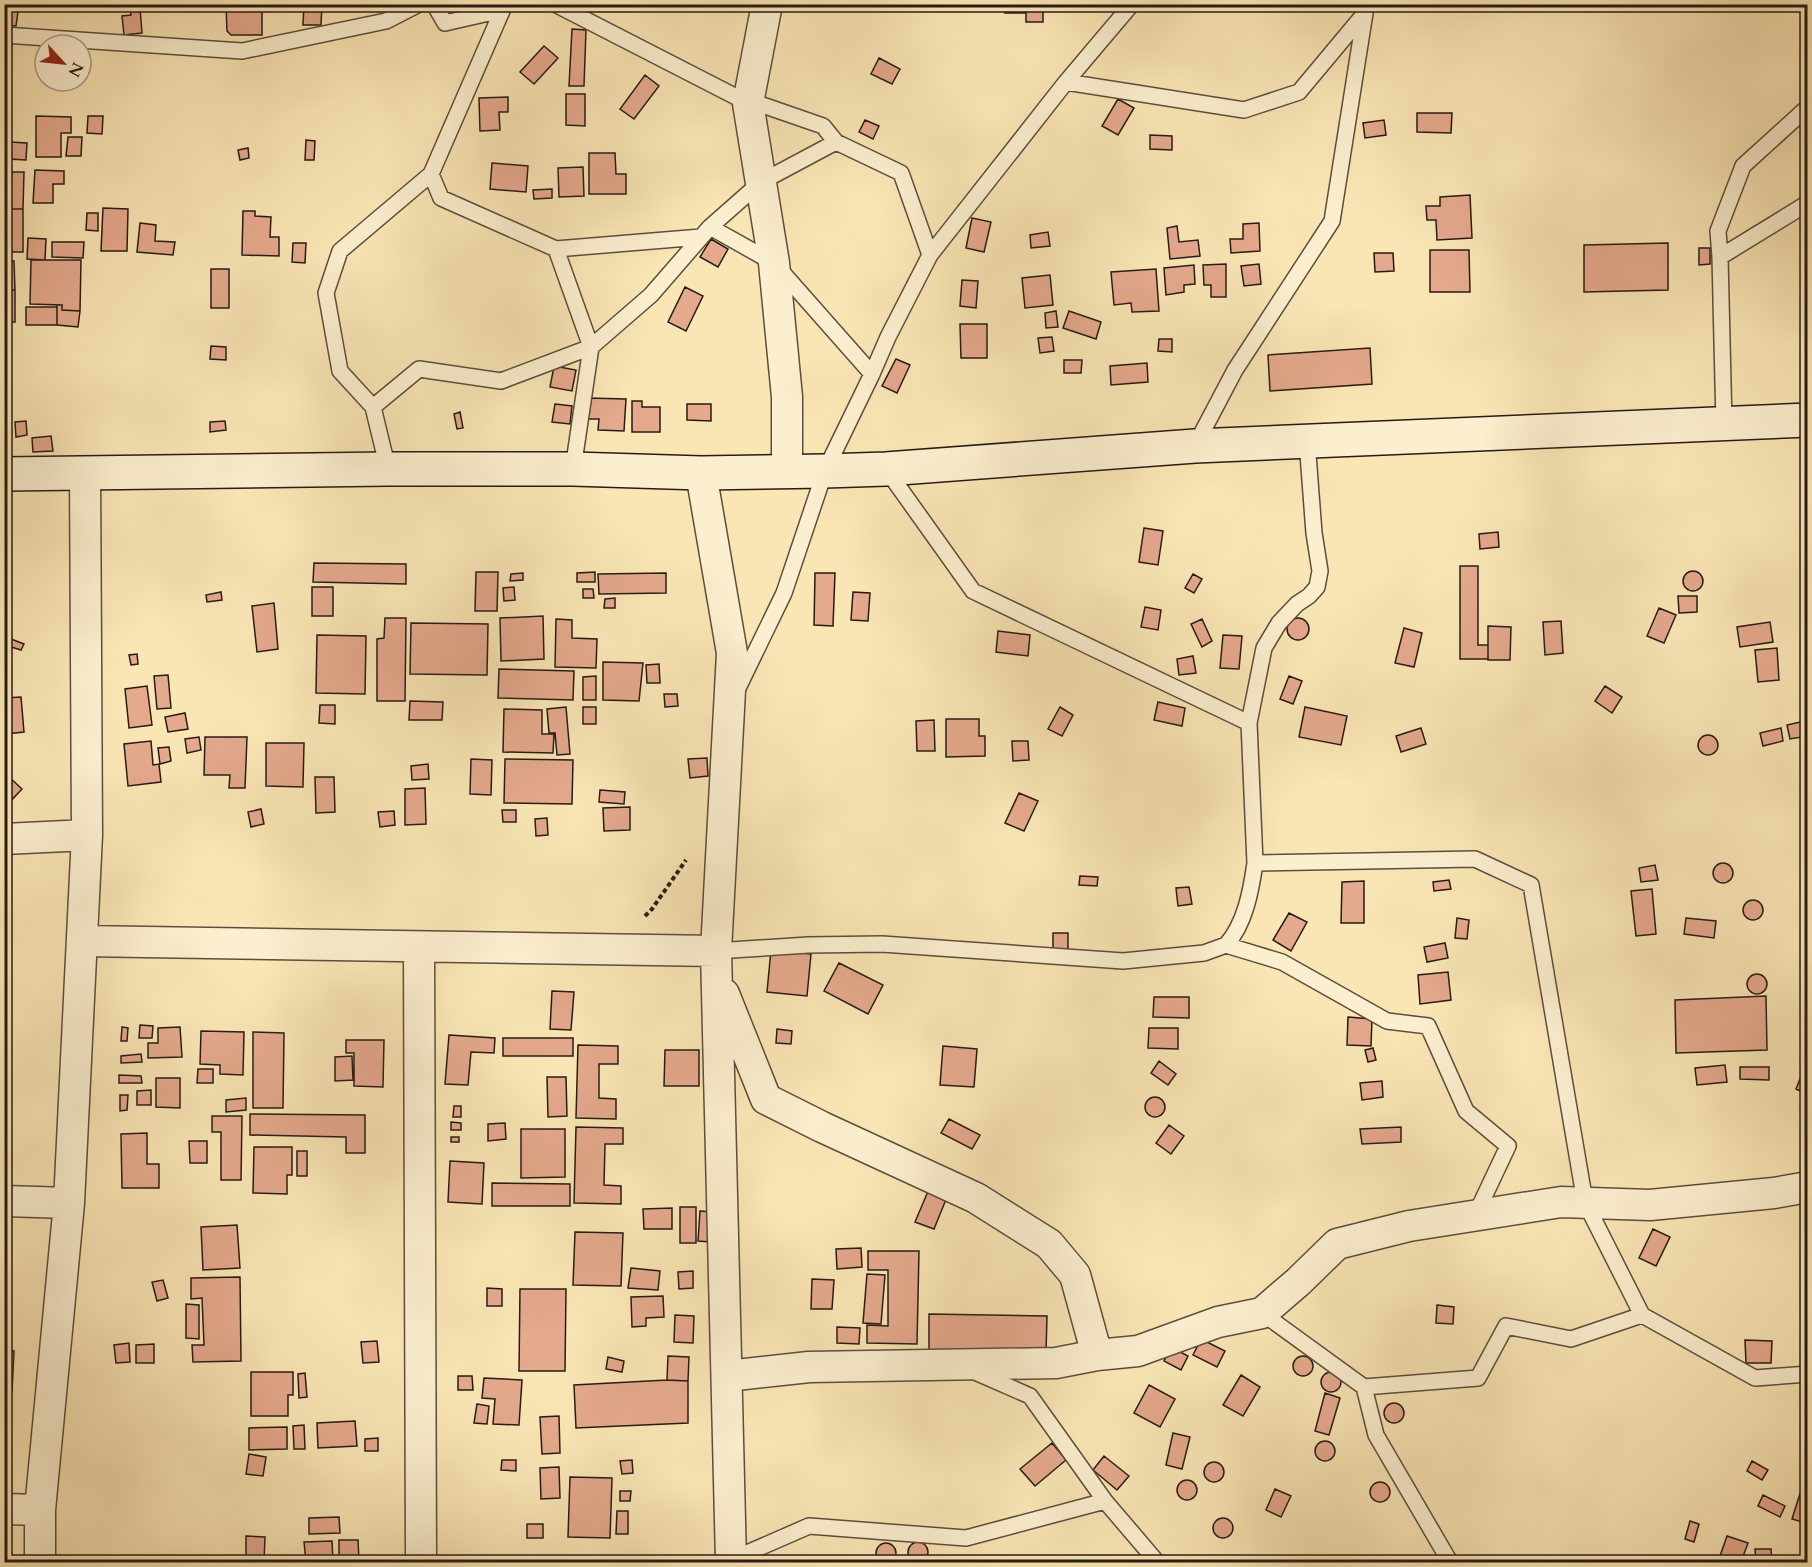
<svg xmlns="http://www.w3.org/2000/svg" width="1812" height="1567" font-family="Cardo,serif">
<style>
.building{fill:#e5a98d;stroke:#271b14;stroke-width:1.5}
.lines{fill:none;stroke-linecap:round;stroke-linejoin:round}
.lane-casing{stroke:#5c4e3c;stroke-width:18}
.street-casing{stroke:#5c4e3c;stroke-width:33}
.secondary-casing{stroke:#271b14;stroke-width:36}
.path{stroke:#271b14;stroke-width:4;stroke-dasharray:4.5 3;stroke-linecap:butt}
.lane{stroke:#fcefcf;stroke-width:15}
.street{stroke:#fcefcf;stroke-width:30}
.secondary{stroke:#fcefcf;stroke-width:33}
</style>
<rect width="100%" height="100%" fill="#fae6b5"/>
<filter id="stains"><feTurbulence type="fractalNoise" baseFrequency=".00333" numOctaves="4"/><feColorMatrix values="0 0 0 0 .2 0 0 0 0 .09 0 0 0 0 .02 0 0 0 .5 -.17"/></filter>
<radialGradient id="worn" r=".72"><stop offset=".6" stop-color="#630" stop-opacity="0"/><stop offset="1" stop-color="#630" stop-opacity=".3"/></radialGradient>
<path class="building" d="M4,4H19L16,26L4,25Z
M304,4H322L321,25H303Z
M1005,4H1043V22H1026V13H1005Z
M262,5V35H231L227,31L226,6Z
M140,8L142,33L124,35L122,16L131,15L130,9Z
M572,29L586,30L584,86H569Z
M544,46L558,58L534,84L520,72Z
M879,58L900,69L892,84L871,74Z
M645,75L659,86L634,119L620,109Z
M566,94H585V126L566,125Z
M508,97V112H499L500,130L480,131L479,98Z
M1118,99L1134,108L1118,135L1102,126Z
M1417,113H1452L1451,133L1417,132Z
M36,116L71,117V133H61V157H36Z
M88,116H103L102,134L87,133Z
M865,120L879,126L873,139L859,132Z
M1384,120L1386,135L1365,138L1363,123Z
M1150,135L1172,136V150L1150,149Z
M68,137H82L81,156H66Z
M306,140L315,141L314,160H305Z
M10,142L27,143L26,160L9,159Z
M248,148L249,158L240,160L238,150Z
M589,153H615L616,174H626V194H589Z
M492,163L528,166L526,192L490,189Z
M583,167L584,196L559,197L558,168Z
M35,170L64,171V184H53V203H33Z
M4,172H24L23,209H4Z
M552,189V198L534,199L533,190Z
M1470,195L1472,238L1437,240L1436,220H1427L1426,206H1440V197Z
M103,208L128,209L127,251H101Z
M4,209H23V252H4Z
M243,211H255V216L271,217L270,237H279V256L242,255Z
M87,213H98V231L86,230Z
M972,218L991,222L984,252L966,248Z
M140,223L156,225L155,241L175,242L173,255L137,252Z
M1259,223L1260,251L1231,253L1230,239H1243V224Z
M1177,226L1179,242L1198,240L1200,256L1170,259L1167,228Z
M1048,232L1050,246L1031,248L1030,235Z
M28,238L46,239L45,260L27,259Z
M711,239L728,249L718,267L700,257Z
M52,242H84L83,258L52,257Z
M293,243H306L305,263L292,262Z
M1668,243V290L1584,292V245Z
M1699,248H1710V264L1699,265Z
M1430,250H1469L1470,292H1430Z
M1374,253H1393L1394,271L1375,272Z
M31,260H81L80,311L62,310V305L30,304Z
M4,261H14L15,290H4Z
M1226,264V297H1211V285H1204L1203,265Z
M1259,264L1261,284L1244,286L1241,266Z
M1194,265L1195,284L1184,285V292L1166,295L1164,268Z
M211,269H229V308H211Z
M1156,269L1159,311L1132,312L1131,303L1114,305L1111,272Z
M1050,275L1053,305L1025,308L1022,278Z
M962,280L978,281L976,308L960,306Z
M685,287L703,296L686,331L668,322Z
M4,290H15V322H4Z
M57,305H62V310L80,311L78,327L57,325Z
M26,307H57V325H26Z
M1056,311L1058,327L1046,328L1045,313Z
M1069,311L1101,322L1096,339L1063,328Z
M960,324H987V358H961Z
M1052,337L1054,351L1040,353L1038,338Z
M1159,339H1172V352L1158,351Z
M211,346L226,347V360L210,359Z
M1370,348L1372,384L1270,391L1268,355Z
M896,359L910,365L897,393L882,386Z
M1064,360H1082L1081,373H1064Z
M1147,363L1148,382L1111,385L1110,366Z
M554,366L576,370L572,391L550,387Z
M587,398L626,399L624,431L598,430L599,419H586Z
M632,401H642V407H660V432H632Z
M555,404L572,406L570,424L552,422Z
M687,404H711V421L687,420Z
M460,412L463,428L457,429L454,414Z
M26,421L27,435L16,437L15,422Z
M225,421L226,430L210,432V422Z
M51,436L53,451L33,452L32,438Z
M1144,528L1163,531L1158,565L1139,562Z
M1498,532L1499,547L1480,549L1479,534Z
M314,563L406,564V584L313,582Z
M1460,566H1478V645H1488V659H1460Z
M1683 581a10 10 0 1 1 20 0a10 10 0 1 1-20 0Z
M476,572H498L497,611H475Z
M595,572V582H577V573Z
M523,573V580L510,581L511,574Z
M666,573V593L599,594L598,574Z
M815,573H835L833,626L814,625Z
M1193,574L1202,579L1194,593L1185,588Z
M312,587H333V616H312Z
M514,587L515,600L504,601L503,588Z
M583,589H593L594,598H583Z
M221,592L222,600L207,602L206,595Z
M853,592L870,593L868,621L851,620Z
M1678,596H1697V612L1679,613Z
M615,598V608H604L605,599Z
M274,603L278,649L257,652L252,606Z
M1145,607L1161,610L1158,630L1141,627Z
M1659,608L1676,615L1664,643L1647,636Z
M543,616L544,659L501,661L500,618Z
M385,618H406L405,701H377V639L384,638Z
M1287 629a11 11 0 1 1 22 0a11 11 0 1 1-22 0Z
M556,619L572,620V638L597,639L596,668L555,667Z
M1202,619L1212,641L1202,647L1191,624Z
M1561,621L1563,653L1545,655L1543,622Z
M1770,622L1773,642L1740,647L1737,627Z
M411,623L488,624L487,675L410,674Z
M1488,626L1511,627L1510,660H1488Z
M1404,628L1422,633L1414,667L1395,663Z
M998,631L1030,635L1028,656L996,652Z
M317,635L366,636L365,694L316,693Z
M1223,635L1242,636L1239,669L1220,668Z
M11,639L24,644L21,650L8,646Z
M1777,648L1779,680L1758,682L1755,650Z
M137,654L138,664L131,665L129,655Z
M1193,656L1196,673L1179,675L1177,659Z
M603,662L643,663L639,701L603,700Z
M659,664L660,683H647L646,665Z
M499,669L574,671L573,700L498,698Z
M168,675L171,708L157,709L154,676Z
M596,676V700H583V677Z
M1289,676L1302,681L1293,704L1280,699Z
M147,686L152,725L129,728L125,689Z
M1605,686L1622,697L1612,713L1595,701Z
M664,694H677L678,706L665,707Z
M21,697L24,732L6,734L4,698Z
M410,701L443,702L442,720H409Z
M1158,702L1185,708L1182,726L1154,720Z
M320,705H335V724L319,723Z
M566,707L570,754L557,755L555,733H549L547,709Z
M583,707H596V724H583Z
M1060,707L1073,715L1062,736L1048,729Z
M1305,707L1347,716L1341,745L1299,737Z
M504,709L542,710V734H554L553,753L503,752Z
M185,713L188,729L168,732L165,717Z
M946,719H979V736H985V756L946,757Z
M934,720L935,751H917L916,721Z
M1805,721L1808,736L1790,739L1787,725Z
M1421,728L1426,744L1401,752L1396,736Z
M1781,728L1783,741L1763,746L1760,733Z
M1698 745a10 10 0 1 1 20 0a10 10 0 1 1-20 0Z
M199,737L201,750L187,753L185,739Z
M205,737H247L245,788H229L230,775H204Z
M151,741L153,765L159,764L161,782L128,786L124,744Z
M1012,741H1028L1029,760L1013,761Z
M266,743H304L303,787L266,786Z
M169,747L171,761L160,764L158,748Z
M707,758L708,776L690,778L688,759Z
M471,759L492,760L491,795L470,794Z
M505,759L573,760L572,804L504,803Z
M428,764L429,779L412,780L411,766Z
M8,776L22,789L4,808V780Z
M315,777H334L335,812L316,813Z
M425,788L426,824L405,825V789Z
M600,790L625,792L624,804L599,802Z
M1019,793L1038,801L1024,831L1005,823Z
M630,807V830L604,831L603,808Z
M261,809L264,824L251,827L248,812Z
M502,810H516V822H503Z
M394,811L395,825L380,827L378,812Z
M547,818L548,835L536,836L535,819Z
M1713 873a10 10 0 1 1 20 0a10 10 0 1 1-20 0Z
M1655,865L1658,880L1641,882L1639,868Z
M1080,876L1098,877L1097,886L1079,885Z
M1449,880L1451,889L1434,891L1433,882Z
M1364,881V923H1341L1342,882Z
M1189,887L1192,904L1178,906L1176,888Z
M1652,889L1656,934L1636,936L1631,891Z
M1743 910a10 10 0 1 1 20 0a10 10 0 1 1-20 0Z
M1289,913L1307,922L1291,951L1273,940Z
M1457,918L1469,920L1467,939L1455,938Z
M1686,918L1716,921L1714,938L1684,934Z
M1053,933H1068V951H1053Z
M1445,943L1448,958L1427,962L1424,947Z
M771,950L811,954L807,996L767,992Z
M839,963L883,985L868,1014L824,991Z
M1448,972L1451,1000L1420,1004L1418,975Z
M1747 984a10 10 0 1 1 20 0a10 10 0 1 1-20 0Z
M552,991L574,992L571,1030L550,1029Z
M1766,996L1767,1050L1676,1053L1675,1000Z
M1154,997H1189V1018L1153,1017Z
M1348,1017L1372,1019L1371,1046L1347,1045Z
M140,1025L153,1026L152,1038H139Z
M122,1027L128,1028L127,1041H121Z
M180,1027L182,1057L148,1058V1043H158V1028Z
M1149,1028H1178V1049L1148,1048Z
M777,1029L792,1031L791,1044L776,1043Z
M201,1031L244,1032L243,1075L220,1074V1065L200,1064Z
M253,1032L284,1033L283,1108H253Z
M449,1035L495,1038L494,1053L471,1052L468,1085L445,1084Z
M503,1038H573V1056H503Z
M346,1040H384L383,1087L354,1086V1053H346Z
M578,1045L618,1046V1064H599V1098L616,1099V1119L576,1118Z
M943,1046L977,1049L974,1087L940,1085Z
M1373,1048L1376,1060L1368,1062L1365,1050Z
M665,1050H699V1086H664Z
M141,1054L142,1062L121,1063V1056Z
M352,1056L353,1080L335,1081V1057Z
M1159,1061L1176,1074L1168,1085L1151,1073Z
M1725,1065L1727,1082L1697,1085L1695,1068Z
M1740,1067H1769V1080L1740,1079Z
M198,1069H213V1083H197Z
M1803,1071L1808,1073V1094L1796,1089Z
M119,1075L141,1076L142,1083H119Z
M547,1077H566L567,1116L548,1117Z
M156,1078H180V1108L156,1107Z
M1382,1081L1383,1097L1362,1100L1360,1083Z
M151,1090V1105H137V1091Z
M120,1095H128L127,1110L120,1111Z
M1145 1107a10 10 0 1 1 20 0a10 10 0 1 1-20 0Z
M246,1098V1110L226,1112V1100Z
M454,1106H461V1117H453Z
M250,1114L365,1115V1153H346V1137L250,1135Z
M212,1116H242L241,1180H221V1132H212Z
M949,1119L980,1135L972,1149L941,1133Z
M451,1122L461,1123V1130H451Z
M505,1123L506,1139L488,1141V1124Z
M1169,1125L1184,1136L1171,1154L1156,1143Z
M576,1127L623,1128V1144H605L604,1185L621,1186V1204L574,1203Z
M1401,1127V1142L1362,1144L1360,1129Z
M521,1129H565V1177L521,1178Z
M147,1133V1164H159V1188H122L121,1134Z
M451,1137H459V1142H451Z
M189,1141H207V1163H190Z
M254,1147H292V1175H287V1194L253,1193Z
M297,1151H307V1176H297Z
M450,1161L484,1163L482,1204L448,1202Z
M492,1183L570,1184V1206H492Z
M929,1189L947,1197L934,1229L915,1222Z
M680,1207H696V1243H680Z
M672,1208V1229H644L643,1209Z
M700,1211L712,1212L710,1242L698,1241Z
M237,1225L240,1268L203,1270L201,1227Z
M1653,1229L1670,1237L1656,1266L1639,1258Z
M575,1232L623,1233L621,1286L573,1285Z
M861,1248L862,1267L837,1269L836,1249Z
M868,1251H919L917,1344L867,1343V1325L888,1326V1270H868Z
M631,1268L660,1271L658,1290L628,1288Z
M693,1271V1288L679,1289L678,1272Z
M867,1274L885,1275L881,1324L863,1323Z
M240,1277L241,1361L193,1362L192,1345H204L202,1298L191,1299V1278Z
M812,1279L834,1280L832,1309H811Z
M163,1280L168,1298L157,1301L152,1282Z
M487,1288L502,1289V1306H487Z
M520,1289H566L565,1371H519Z
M663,1296L664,1317L646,1318V1326L632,1327L631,1297Z
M186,1304L199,1305V1339L186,1338Z
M1437,1305L1454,1307L1453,1324L1436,1323Z
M929,1314L1047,1316L1046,1353L929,1352Z
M675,1315L694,1316L693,1343L674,1342Z
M837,1327L860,1328L859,1344L837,1343Z
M1201,1339L1225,1351L1217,1367L1193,1355Z
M1745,1340L1772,1341L1771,1363H1746Z
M377,1341L379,1362L363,1363L361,1342Z
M129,1343L130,1362L116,1363L114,1345Z
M154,1344V1363H136V1345Z
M1171,1347L1188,1356L1181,1370L1164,1361Z
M4,1350L14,1351L12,1392L4,1391Z
M668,1356L689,1357L688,1381L667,1380Z
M1293 1366a10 10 0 1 1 20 0a10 10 0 1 1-20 0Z
M608,1357L624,1361L622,1372L606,1369Z
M251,1372H293V1395H288V1416H251Z
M1321 1382a10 10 0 1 1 20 0a10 10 0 1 1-20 0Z
M305,1373L307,1397L299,1398L298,1374Z
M1241,1375L1260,1387L1243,1416L1223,1405Z
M458,1376H472L473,1390H458Z
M484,1378L522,1380L519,1425L493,1424L495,1399L482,1398Z
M667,1380L688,1381V1423L576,1428L574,1385Z
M1149,1385L1175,1399L1160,1427L1134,1413Z
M1325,1393L1340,1398L1329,1435L1315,1431Z
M1384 1413a10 10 0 1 1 20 0a10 10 0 1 1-20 0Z
M477,1404L489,1406L487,1424L474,1423Z
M559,1416L560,1453L542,1454L540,1417Z
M355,1421L357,1446L318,1448L317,1423Z
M304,1425L305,1449H294L293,1426Z
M287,1427V1449L249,1450V1428Z
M1173,1433L1190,1437L1182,1469L1166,1465Z
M378,1438V1451H365V1439Z
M1315 1451a10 10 0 1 1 20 0a10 10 0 1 1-20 0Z
M1052,1443L1066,1460L1035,1486L1020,1469Z
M249,1454L266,1457L263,1476L246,1474Z
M1104,1456L1129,1476L1117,1490L1093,1470Z
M502,1460H516V1471L501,1470Z
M632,1460L633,1473L622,1474L620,1461Z
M1752,1461L1768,1470L1762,1480L1747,1471Z
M1204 1472a10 10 0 1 1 20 0a10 10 0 1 1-20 0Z
M559,1467L560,1498L541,1499L540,1468Z
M570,1477L612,1478L610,1538L568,1537Z
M1177 1490a10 10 0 1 1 20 0a10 10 0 1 1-20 0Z
M1370 1492a10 10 0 1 1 20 0a10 10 0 1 1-20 0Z
M1803,1484L1808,1486L1806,1523L1792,1519Z
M1275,1489L1291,1496L1281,1517L1266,1510Z
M620,1491H631L630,1501H620Z
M1763,1495L1785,1506L1780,1517L1758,1506Z
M617,1511H628V1534H616Z
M339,1517L340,1533L309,1534V1518Z
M1213 1528a10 10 0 1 1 20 0a10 10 0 1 1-20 0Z
M1690,1521L1699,1524L1694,1542L1685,1539Z
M527,1524H543V1538H527Z
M246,1536L265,1537L264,1562H246Z
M1727,1536L1748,1543L1741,1562H1718Z
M339,1540H358L359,1561L339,1562Z
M332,1541L333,1562H306L304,1542Z
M908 1552a10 10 0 1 1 20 0a10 10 0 1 1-20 0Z
M876 1553a10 10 0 1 1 20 0a10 10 0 1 1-20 0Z
M1755,1549H1771L1772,1562H1756Z"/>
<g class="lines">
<defs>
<path id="lane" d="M434,4L445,23L502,10
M555,4L748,103
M4,35L242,51L386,21L419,4
M1066,82L1132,4
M748,100L823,126L836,142L901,173L930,255
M431,174L441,198L556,249L701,237
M710,227L774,263L872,374
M1720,257L1718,231L1743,166L1808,107
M373,407L419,369L501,381L591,347L556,249
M1724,425L1720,257L1808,203
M1307,441L1314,533L1320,571L1317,587L1309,596L1297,604L1279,623L1264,648L1249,723L1255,863L1475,859L1531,885L1585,1202L1642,1315L1755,1378L1808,1374
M1195,446L1235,370L1332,221L1365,13
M388,469L373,407L340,371L326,293L340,251L431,174L505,4
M573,469L591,347L651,295L710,227L761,182L836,142
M886,469L973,591L1249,723
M738,688L784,593L825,471L872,374L888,337L930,255L1066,82L1244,110L1299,92L1365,13L1364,4
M1226,945C1245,924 1251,891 1255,863
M716,951L808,945L882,944L1123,961L1204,953L1226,945L1282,962L1387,1021L1428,1026L1466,1111L1508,1146L1475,1216
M1262,1313L1364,1387L1376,1435L1450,1562
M975,1372L1030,1396L1105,1501L1157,1562
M1364,1387L1478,1378L1506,1326L1571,1339L1642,1315
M731,1560L809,1526L966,1538L1105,1501"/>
<path id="street" d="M767,4L748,103L774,263L787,397V471
M701,473L732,653L716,951L731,1562
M4,839L87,835
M82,941L716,951
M419,947L421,1562
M724,994L766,1099L822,1127L976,1198L1049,1244L1075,1275L1097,1355
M4,1201L69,1203
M727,1376L809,1367L1056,1363L1097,1355L1138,1351L1218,1322L1262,1313L1298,1282L1337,1244L1409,1226L1561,1202L1650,1205L1774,1193L1808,1187
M4,1509L40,1510
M40,1562V1510L69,1203L87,835L85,473"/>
<path id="secondary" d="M4,474L388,469H573L701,473L825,471L886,469L1195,446L1808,420"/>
</defs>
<use href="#lane" class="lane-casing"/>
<use href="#street" class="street-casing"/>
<use href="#secondary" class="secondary-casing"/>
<path class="path" d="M645,916L652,909L686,860"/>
<use href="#lane" class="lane"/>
<use href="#street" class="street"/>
<use href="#secondary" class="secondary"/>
</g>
<rect width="1812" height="1567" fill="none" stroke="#fae6b5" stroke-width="24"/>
<rect x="6" y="6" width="1800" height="1555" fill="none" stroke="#271b14" stroke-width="3"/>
<rect x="12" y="12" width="1788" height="1543" fill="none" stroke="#271b14" stroke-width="1.5"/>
<g transform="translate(63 63) rotate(117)"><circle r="28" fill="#fcefcf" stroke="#a79a84" stroke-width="1.5"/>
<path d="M0-4.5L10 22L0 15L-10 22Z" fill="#8f2418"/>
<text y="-9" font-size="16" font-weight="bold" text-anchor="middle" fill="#271b14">N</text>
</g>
<rect width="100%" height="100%" filter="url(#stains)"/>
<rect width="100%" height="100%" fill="url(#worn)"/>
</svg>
